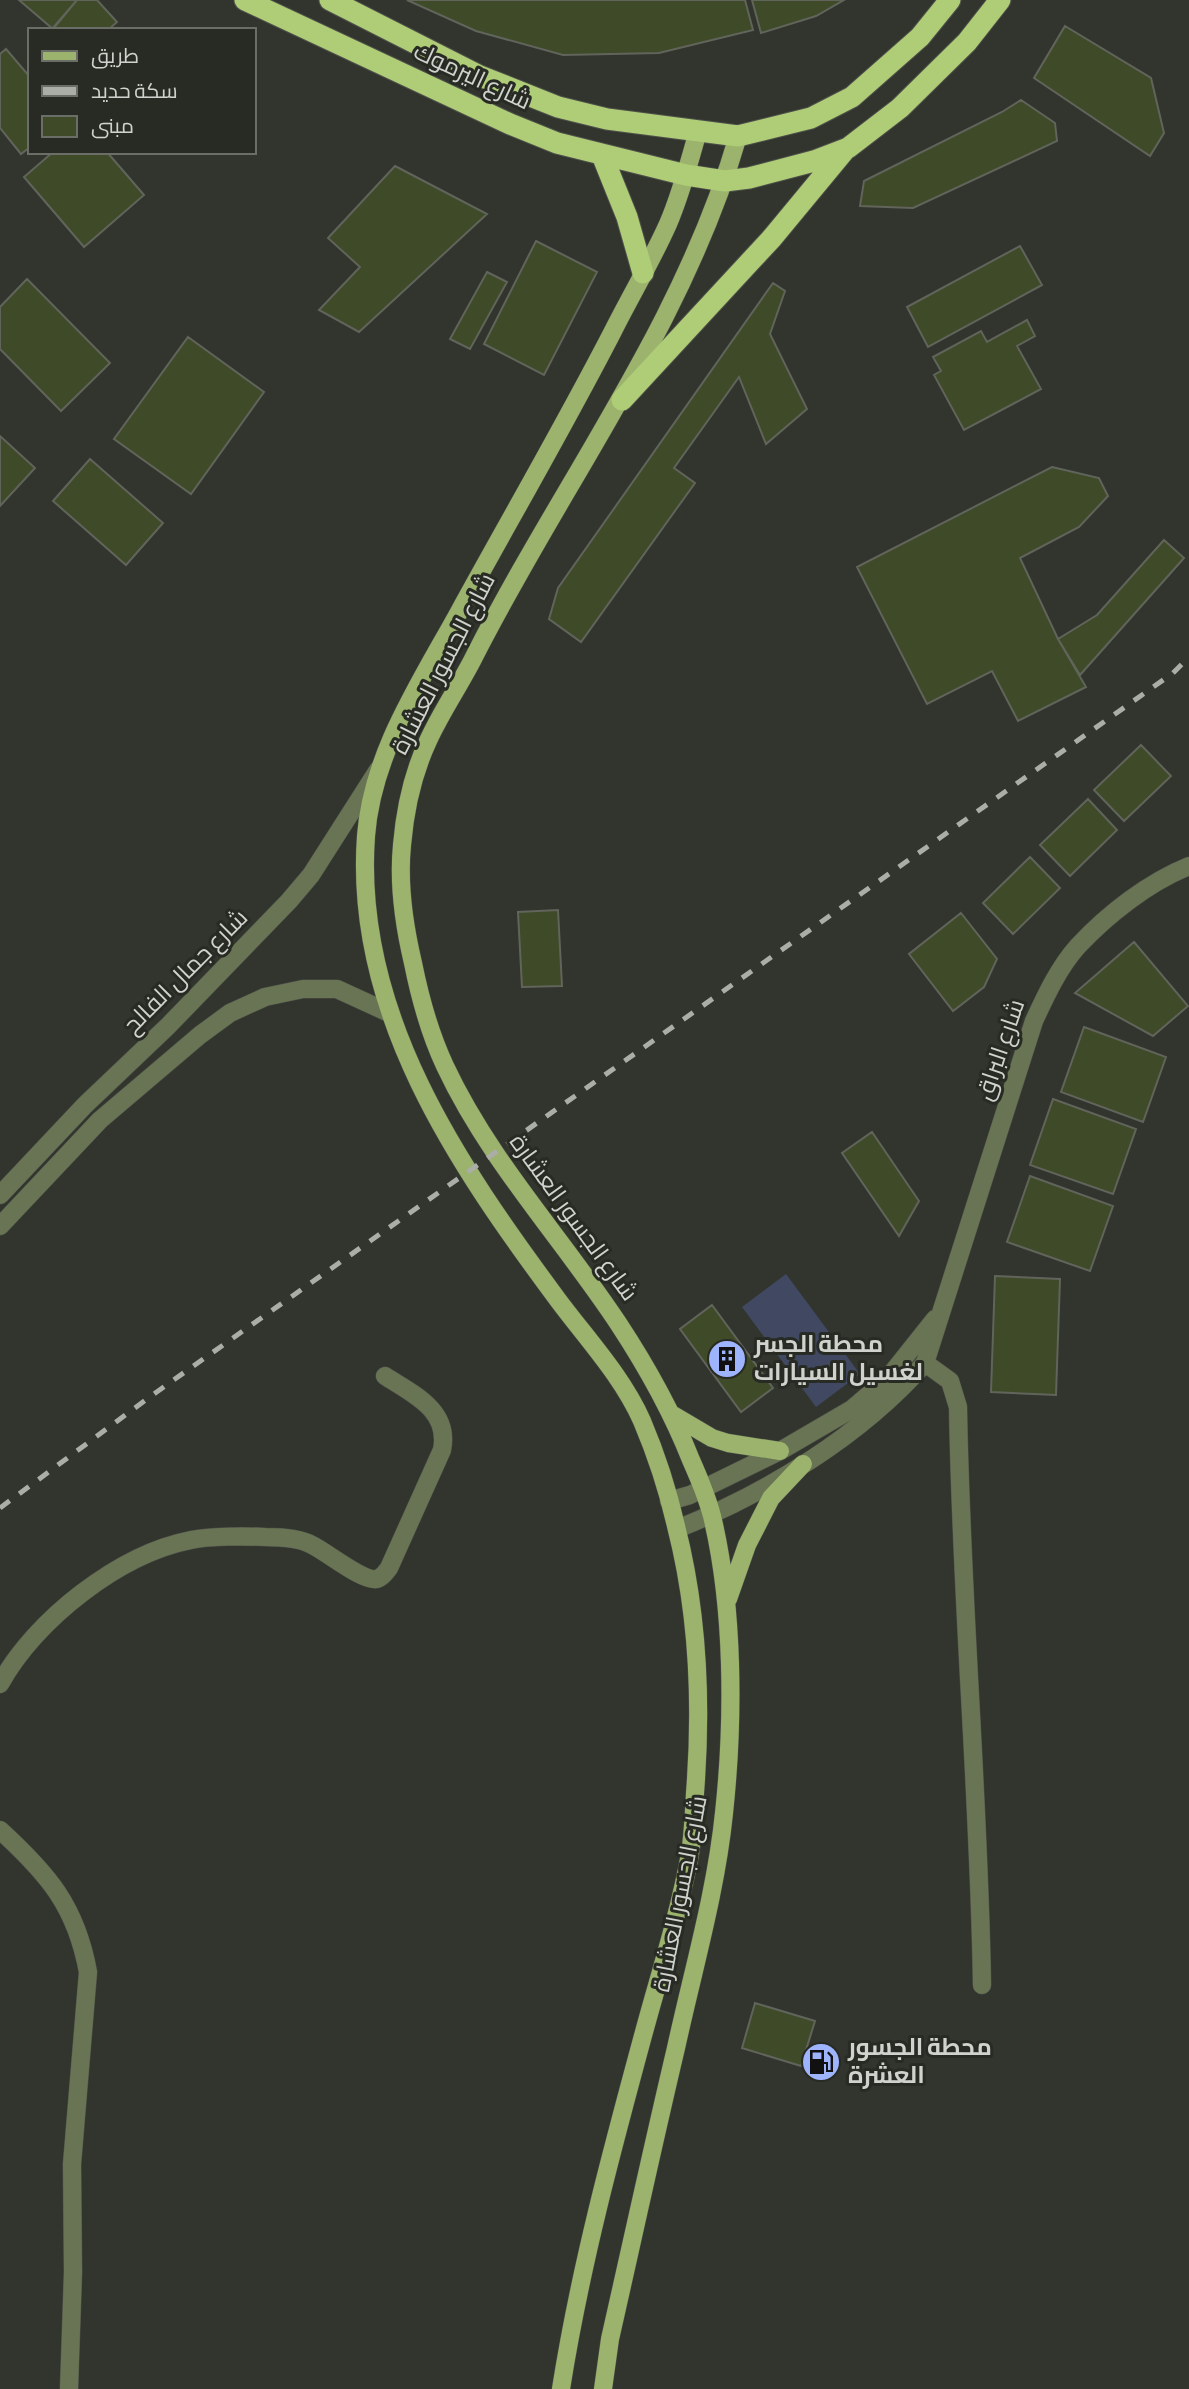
<svg xmlns="http://www.w3.org/2000/svg" width="1189" height="2389" font-family="'Alegreya Sans',Cairo,sans-serif">
<style>
.pitch{fill:#414962}
.building{fill:#3e4a28;stroke:#61645b;stroke-width:2}
.lines{fill:none;stroke-linecap:round;stroke-linejoin:round}
.minor-casing{stroke:#4e514a;stroke-width:19}
.major-casing{stroke:#4e514a;stroke-width:19}
.highway-casing{stroke:#4e514a;stroke-width:23}
.minor{stroke:#687453;stroke-width:18}
.major{stroke:#9bb36d;stroke-width:18}
.highway{stroke:#afcc77;stroke-width:21}
.rail{stroke:#abada7;stroke-width:5;stroke-dasharray:12 12;stroke-linecap:butt}
.labels{text-anchor:middle;dominant-baseline:central;stroke-width:6;stroke-linejoin:round;paint-order:stroke}
.street-label{font-size:24px;fill:#d0d2cd;stroke:#282b23}
.poi-label{font-size:24px;font-weight:bold;fill:#d0d2cd;stroke:#282b23;text-anchor:start}
</style>
<rect width="100%" height="100%" fill="#32352d"/>
<path class="pitch" d="M786,1274L860,1374L816,1407L742,1307Z"/>
<path class="building" d="M19,0H77L53,29Z
M77,0H97L117,22L108,30H51Z
M407,0H745L753,30L659,53L563,55L476,31Z
M752,0H844L816,16L761,33Z
M1065,26L1151,78L1164,133L1150,156L1034,78Z
M6,49L30,77V147L21,154L0,128V54Z
M1021,100L1055,123L1057,141L913,208L860,206L864,181L1002,112Z
M53,152H107L144,195L84,247L24,177Z
M395,166L487,214L359,332L319,310L360,267L328,238Z
M536,241L597,272L544,375L484,344Z
M1020,246L1042,285L928,347L907,307Z
M487,272L507,282L470,349L450,339Z
M27,279L110,363L61,411L0,349V307Z
M773,283L785,291L770,334L807,409L766,444L739,377L674,468L695,483L581,642L549,619L558,588Z
M1027,320L1035,336L1017,346L1041,389L964,430L934,375L941,371L933,357L981,331L987,342Z
M188,337L264,392L191,494L114,439Z
M0,436L35,468L0,506Z
M90,459L163,523L126,565L53,501Z
M1052,467L1099,478L1108,496L1079,527L1020,558L1058,639L1086,687L1018,721L992,671L927,704L857,567Z
M1164,540L1184,558L1080,675L1058,639L1097,615Z
M1141,745L1171,776L1124,821L1094,790Z
M1088,799L1117,830L1070,876L1040,845Z
M1030,857L1060,888L1013,934L983,903Z
M558,910L562,986L522,987L518,912Z
M961,913L997,959L984,987L953,1011L909,954Z
M1134,942L1188,1006L1153,1036L1075,993Z
M1084,1027L1166,1057L1143,1122L1061,1092Z
M1053,1099L1136,1129L1113,1194L1030,1165Z
M872,1132L919,1201L899,1236L842,1153Z
M1030,1176L1113,1206L1090,1271L1007,1242Z
M995,1276L1060,1279L1056,1395L991,1392Z
M712,1305L773,1388L741,1412L680,1329Z
M755,2003L815,2021L801,2066L742,2048Z"/>
<g class="lines">
<defs>
<path id="minor" d="M0,1195L85,1105L168,1026L289,901L311,875L378,770
M0,1226L100,1120L200,1035L230,1013L265,997L303,989H337L387,1012
M925,1363L950,1381L958,1407C961,1600 979,1792 982,1985
M669,1501L690,1495L780,1451L852,1409L888,1378L935,1319
M677,1529C767,1493 861,1436 925,1363L1034,1021C1046,995 1059,967 1078,946C1108,914 1149,882 1189,866
M0,1684C35,1620 119,1554 191,1540C210,1536 245,1536 265,1537C280,1537 300,1538 312,1545C327,1552 363,1582 377,1579C383,1577 385,1573 389,1568L442,1450C450,1410 413,1394 385,1376
M0,1830C48,1874 76,1906 88,1972L72,2164L73,2272L69,2389"/>
<path id="major" d="M673,1415L712,1438L728,1443L780,1451
M728,1599L747,1545L771,1498L803,1464
M561,2389C580,2268 612,2150 644,2032C660,1973 679,1914 690,1854C693,1834 694,1813 695,1793C702,1704 698,1612 676,1526C668,1491 656,1454 642,1421C622,1376 587,1339 558,1300C458,1165 353,1013 366,836C372,754 420,683 459,612C510,519 563,428 612,333C630,297 651,262 668,224C681,194 689,163 698,131
M603,2389L610,2339C632,2242 653,2145 676,2048C693,1970 716,1892 724,1813C734,1720 734,1608 712,1516C707,1497 699,1478 691,1460C672,1412 647,1367 618,1323C561,1237 489,1160 445,1066C430,1034 420,998 413,963C404,925 398,885 402,845C405,810 413,773 428,741C441,712 460,685 474,657C562,483 683,326 738,136"/>
<path id="highway" d="M245,0L510,124L557,143L686,175L725,181L749,178L814,161L848,148L900,108L967,42L1000,0
M330,0L480,76L558,107L607,119L738,136L811,118L852,97L920,37L950,0
M602,155L627,217L643,273
M622,400L772,238L844,151"/>
</defs>
<use href="#minor" class="minor-casing"/>
<use href="#major" class="major-casing"/>
<use href="#highway" class="highway-casing"/>
<use href="#minor" class="minor"/>
<use href="#major" class="major"/>
<use href="#highway" class="highway"/>
<path class="rail" d="M0,1508L151,1396L1173,673L1189,657"/>
</g>
<defs>
<symbol id="building-disc" viewBox="-11 -11 22 22"><circle r="9.5" fill="#9eb4fd" stroke="#282b23"/><path d="M-4-6H4V6H1V3H-1V6H-4ZM-2.5-4.3h1.7v1.8h-1.7ZM.8-4.3h1.7v1.8H.8ZM-2.5-1h1.7V.8h-1.7ZM.8-1h1.7V.8H.8Z" fill="#111"/></symbol>
<symbol id="fuel-disc" viewBox="-11 -11 22 22"><circle r="9.5" fill="#9eb4fd" stroke="#282b23"/><path d="M-5.5-6h7V0h2V4h1.3V-2.5L3-4.5l.8-.8L6-3V5H2.5V1h-1V6h-7ZM-4.2-4.7v3.2H.2V-4.7Z" fill="#111"/></symbol>
</defs>
<g fill-rule="evenodd">
<use href="#building-disc" x="705" y="1337" width="44" height="44"/>
<use href="#fuel-disc" x="799" y="2040" width="44" height="44"/>
</g>
<g class="labels">
<g class="street-label">
<text transform="translate(472 77) rotate(25)">شارع اليرموك</text>
<text transform="translate(444 664) rotate(-63)">شارع الجسور العشارة</text>
<text transform="translate(186 972) rotate(-45)">شارع جمال الفالح</text>
<text transform="translate(1001 1050) rotate(-71)">شارع البراق</text>
<text transform="translate(573 1218) rotate(54)">شارع الجسور العشارة</text>
<text transform="translate(681 1894) rotate(-79)">شارع الجسور العشارة</text>
</g>
<g class="poi-label">
<text x="754" y="1345">محطة الجسر<tspan x="754" dy="28">لغسيل السيارات</tspan></text>
<text x="848" y="2048">محطة الجسور<tspan x="848" dy="28">العشرة</tspan></text>
</g>
</g>
<rect x="28" y="28" width="228" height="126" fill="#282b23" stroke="#6b6e67" stroke-width="2"/>
<rect x="42" y="51" width="35" height="10" fill="#9bb36d" stroke="#6b6e67" stroke-width="2"/>
<text x="91" y="63" font-size="21" fill="#d0d2cd">طريق</text>
<rect x="42" y="86" width="35" height="10" fill="#abada7" stroke="#6b6e67" stroke-width="2"/>
<text x="91" y="98" font-size="21" fill="#d0d2cd">سكة حديد</text>
<rect x="42" y="116" width="35" height="21" fill="#3e4a28" stroke="#6b6e67" stroke-width="2"/>
<text x="91" y="133" font-size="21" fill="#d0d2cd">مبنى</text>
</svg>
